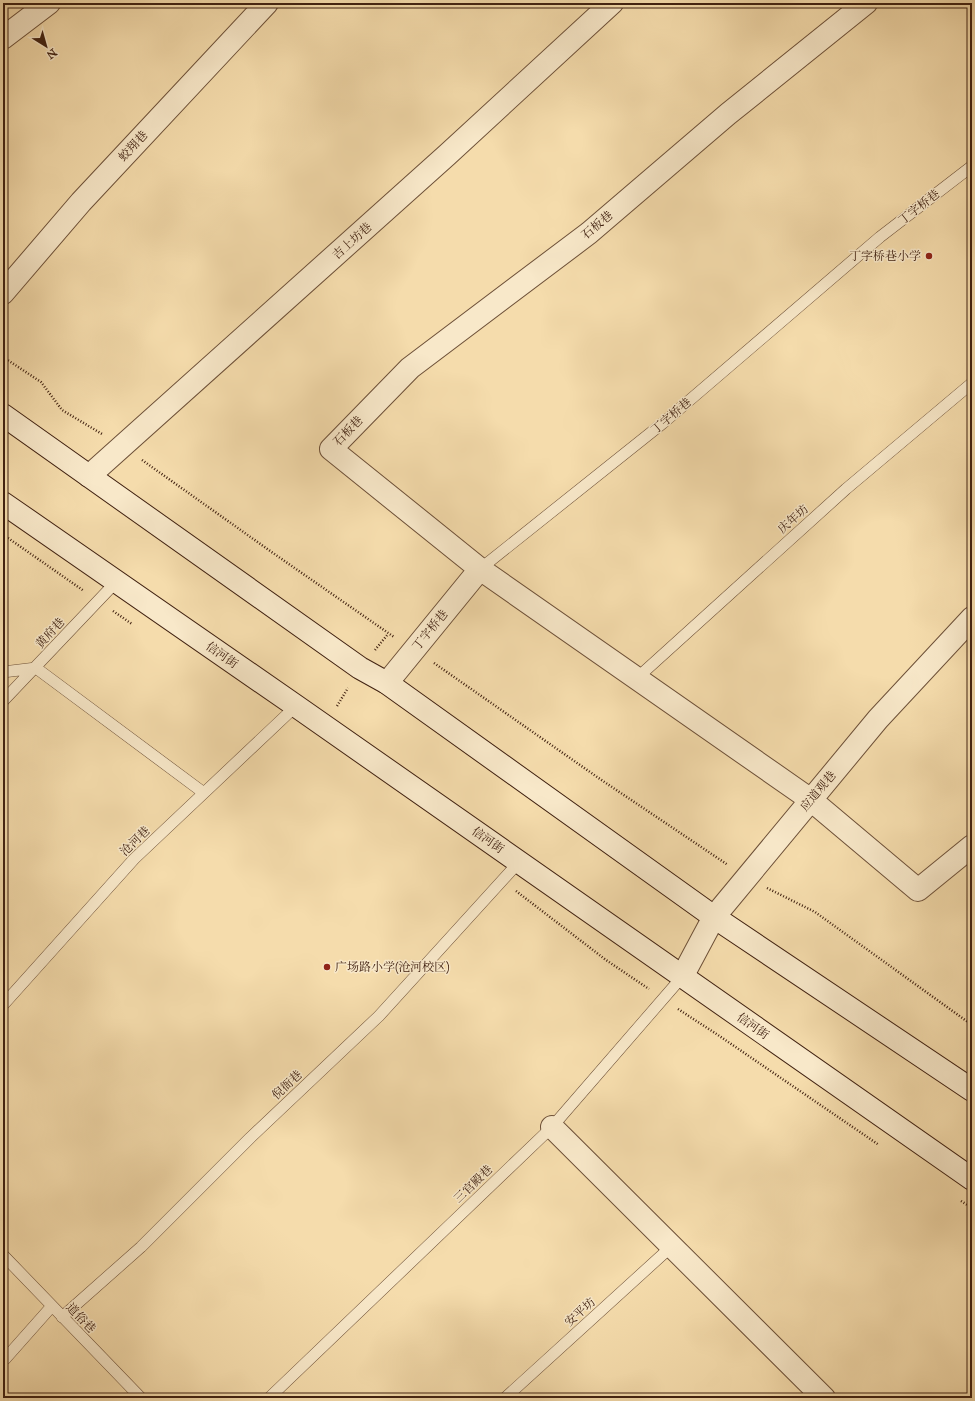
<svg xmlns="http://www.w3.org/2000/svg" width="975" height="1401" font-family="'IM FELL Great Primer','Noto Serif SC',serif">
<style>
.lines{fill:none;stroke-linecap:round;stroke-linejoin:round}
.service-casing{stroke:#6d5038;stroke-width:12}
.minor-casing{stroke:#6d5038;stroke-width:24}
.tertiary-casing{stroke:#6d5038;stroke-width:24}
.secondary-casing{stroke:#402111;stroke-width:24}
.path{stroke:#402111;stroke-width:2.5;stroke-dasharray:1 2;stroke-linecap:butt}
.service{stroke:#f8e8c9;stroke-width:11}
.minor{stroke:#f8e8c9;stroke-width:22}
.tertiary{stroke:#f8e8c9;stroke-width:22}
.secondary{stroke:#f8e8c9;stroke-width:22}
.poi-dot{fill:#8f2418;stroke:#f8e8c9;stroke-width:1.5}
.labels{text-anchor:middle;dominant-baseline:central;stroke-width:3;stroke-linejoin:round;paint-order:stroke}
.street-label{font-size:12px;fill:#402111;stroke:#f8e8c9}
.poi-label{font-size:12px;fill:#402111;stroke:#f8e8c9;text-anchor:end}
</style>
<rect width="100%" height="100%" fill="#f5dcac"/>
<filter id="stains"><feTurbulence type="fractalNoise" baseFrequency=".005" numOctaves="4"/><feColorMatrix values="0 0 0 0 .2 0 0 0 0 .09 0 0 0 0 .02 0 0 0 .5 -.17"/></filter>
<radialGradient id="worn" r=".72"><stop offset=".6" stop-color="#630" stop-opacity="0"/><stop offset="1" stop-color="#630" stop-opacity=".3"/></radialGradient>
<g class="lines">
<defs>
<path id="service" d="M480,569L663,423L880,237L972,166
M3,672L36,668L204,793
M636,679L846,489L972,383
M3,701L116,582
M3,1005L134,859L296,706
M3,1255L141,1398
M62,1317L141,1247L250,1138L379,1016L519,862
M3,1357L5,1359L52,1306
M269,1398L552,1127L682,977
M505,1398L672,1246"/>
<path id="minor" d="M866,3L728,114L589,233L410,368L331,449L480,569L811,800L918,890L972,846
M3,38L49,3
M89,476L447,155L612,3
M387,683L480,569
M682,977L714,917L878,719L972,618
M552,1127L824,1398"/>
<path id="tertiary" d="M3,293L81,202L267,3"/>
<path id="secondary" d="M3,415L360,668L387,683L714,917L972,1090
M3,503L296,706L972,1179"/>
</defs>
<use href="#service" class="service-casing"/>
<use href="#minor" class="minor-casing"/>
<use href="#tertiary" class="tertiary-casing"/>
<use href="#secondary" class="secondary-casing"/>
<path class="path" d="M3,357L41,382L62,410L102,434
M142,460L273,553L394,637
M8,538L84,591
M113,611L132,624
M375,650L388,634
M434,663L600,779L728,865
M337,706L348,688
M767,888L815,912L972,1025
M516,891L606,960L649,989
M678,1009L718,1035L879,1145
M961,1201L972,1208"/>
<use href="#service" class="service"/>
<use href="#minor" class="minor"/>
<use href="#tertiary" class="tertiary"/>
<use href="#secondary" class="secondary"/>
</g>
<g class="poi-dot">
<circle cx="929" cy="256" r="4"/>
<circle cx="327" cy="967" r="4"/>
</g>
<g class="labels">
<g class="street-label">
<text transform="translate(133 146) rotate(-47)">蛟翔巷</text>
<text transform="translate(919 207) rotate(-38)">丁字桥巷</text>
<text transform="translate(597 225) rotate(-40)">石板巷</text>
<text transform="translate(352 241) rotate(-42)">吉上坊巷</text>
<text transform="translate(671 416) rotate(-40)">丁字桥巷</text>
<text transform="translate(348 431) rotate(-46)">石板巷</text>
<text transform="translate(793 519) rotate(-42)">庆年坊</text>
<text transform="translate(430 630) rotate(-51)">丁字桥巷</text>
<text transform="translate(50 633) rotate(-47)">黄府巷</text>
<text transform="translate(222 655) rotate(35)">信河街</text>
<text transform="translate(818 791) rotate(-50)">应道观巷</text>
<text transform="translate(488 840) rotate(35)">信河街</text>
<text transform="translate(135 841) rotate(-44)">沧河巷</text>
<text transform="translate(753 1026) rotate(35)">信河街</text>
<text transform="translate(287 1085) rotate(-43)">倪衙巷</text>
<text transform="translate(473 1184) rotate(-44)">三官殿巷</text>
<text transform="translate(580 1312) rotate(-42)">安平坊</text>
<text transform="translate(81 1318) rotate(46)">道俗巷</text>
</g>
<g class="poi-label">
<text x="921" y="256">丁字桥巷小学</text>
<text x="335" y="967" text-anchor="start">广场路小学(沧河校区)</text>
</g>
</g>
<rect width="975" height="1401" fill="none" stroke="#f5dcac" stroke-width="16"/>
<rect x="4" y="4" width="967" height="1393" fill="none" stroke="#402111" stroke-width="2"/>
<rect x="8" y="8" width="959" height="1385" fill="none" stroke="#402111"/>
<g transform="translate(46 46) rotate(143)" stroke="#f8e8c9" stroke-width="3" paint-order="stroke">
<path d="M0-3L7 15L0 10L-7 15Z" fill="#402111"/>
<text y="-6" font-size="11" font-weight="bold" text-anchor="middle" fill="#402111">N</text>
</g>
<rect width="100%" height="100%" filter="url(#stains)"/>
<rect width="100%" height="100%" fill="url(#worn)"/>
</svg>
